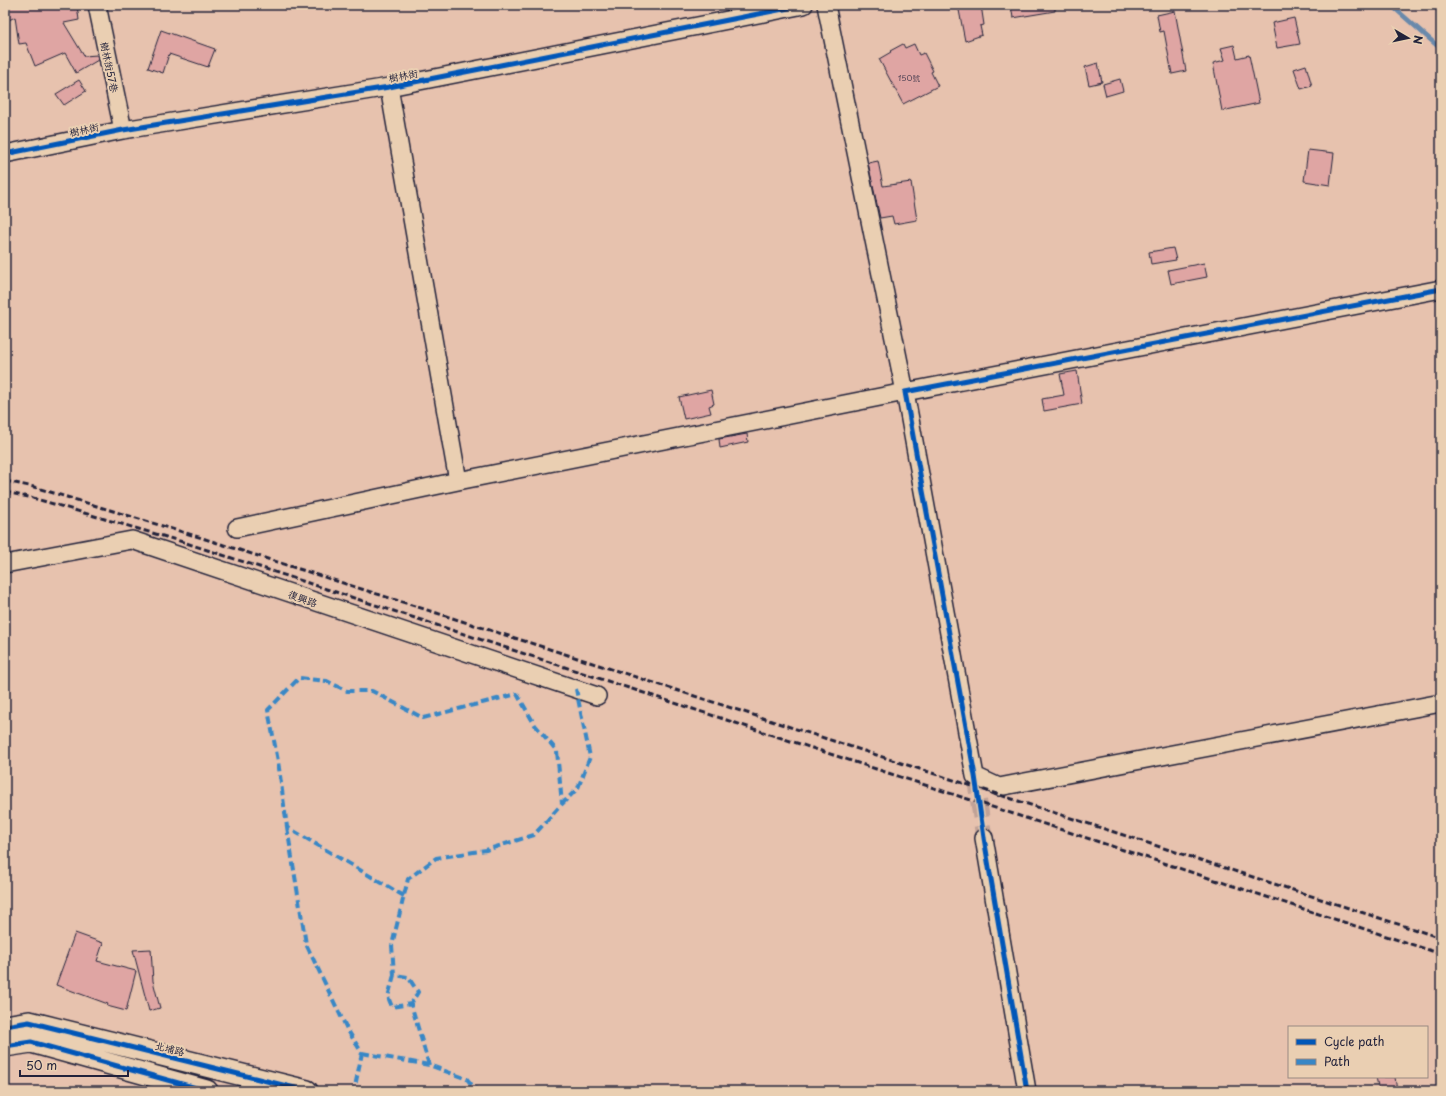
<svg xmlns="http://www.w3.org/2000/svg" width="1446" height="1096" font-family="'Playpen Sans','LXGW WenKai TC',sans-serif">
<style>
.lines{fill:none;stroke-linecap:round;stroke-linejoin:round}
.stream{stroke:#6989ab;stroke-width:4.5}
.building{fill:#dfa5a3;stroke:#22223b}
.minor-tunnel{stroke:#c0a297;stroke-width:17;stroke-dasharray:17 8;stroke-linecap:butt}
.minor-casing{stroke:#22223b;stroke-width:20}
.major-casing{stroke:#22223b;stroke-width:24}
.minor{stroke:#eacfb2;stroke-width:17}
.major{stroke:#eacfb2;stroke-width:21}
.rail{stroke:#22223b;stroke-width:3;stroke-dasharray:6 3;stroke-linecap:butt}
.quiet{stroke:#3887c6;stroke-width:4;stroke-dasharray:8 4;stroke-linecap:butt}
.cycleway-casing{stroke:#eacfb2;stroke-width:8}
.cycleway{stroke:#0057b8;stroke-width:5}
.labels{text-anchor:middle;dominant-baseline:central;stroke-width:4;stroke-linejoin:round;paint-order:stroke}
.number-label{font-size:8px;fill:#514355}
.street-label{font-size:10px;fill:#22223b;stroke:#eacfb2}
</style>
<rect width="100%" height="100%" fill="#e7c2ae"/>
<filter id="ink" filterUnits="userSpaceOnUse"><feTurbulence type="fractalNoise" baseFrequency=".025" numOctaves="2"/><feDisplacementMap in="SourceGraphic" scale="8" xChannelSelector="R" yChannelSelector="G"/><feConvolveMatrix kernelMatrix="1 2 1 2 8 2 1 2 1" color-interpolation-filters="sRGB"/></filter>
<g filter="url(#ink)">
<g class="lines">
<path class="stream" d="M1391,5L1441,49"/>
</g>
<path class="building" d="M5,5H77L79,20L64,23L84,56L97,55L98,60L76,73L65,53L35,66L26,43L19,44L15,17L5,22Z
M958,5H981L984,25L980,26L982,35L965,41Z
M1011,5H1055V11L1013,18Z
M1175,11L1186,71L1172,74L1164,31L1160,32L1157,15Z
M1294,18L1300,44L1277,48L1272,23Z
M161,30L215,49L208,67L169,54L163,73L148,68Z
M903,44L905,48L914,44L919,55L924,53L933,71L931,72L938,86L903,104L879,59L891,52L890,51Z
M1234,45L1237,58L1249,55L1259,103L1222,111L1213,63L1225,60L1221,48Z
M1098,63L1102,82L1089,85L1085,67Z
M1306,65L1312,86L1301,89L1294,69Z
M1120,79L1123,91L1106,96L1103,84Z
M79,80L86,91L64,105L56,94Z
M1308,150L1334,153L1330,185L1304,181Z
M878,161L883,186L911,182L917,220L894,224L892,216L880,218L868,163Z
M1173,248L1176,260L1151,264L1149,252Z
M1204,263L1207,277L1171,284L1168,270Z
M1077,371L1082,404L1044,411L1042,399L1064,395L1060,374Z
M711,390L714,404L709,406L711,413L684,419L679,397Z
M747,434L748,442L720,448L719,439Z
M75,933L103,943L97,961L136,971L126,1011L107,1006L108,1004L56,985Z
M151,949L153,981L160,1008L149,1011L133,950Z
M1376,1077H1395L1397,1091H1379Z"/>
<g class="lines">
<path class="minor-tunnel" d="M975,776L984,838"/>
<defs>
<path id="minor" d="M97,5L123,130
M826,5L905,392L975,776L999,787L1441,703
M389,87L458,481L905,392L1441,289
M5,154L123,130L389,87L804,5
M237,528L458,481
M5,564L132,540L597,696
M984,838L1027,1091"/>
<path id="major" d="M5,1026L29,1022L307,1091
M5,1046L31,1042L207,1091"/>
</defs>
<use href="#minor" class="minor-casing"/>
<use href="#major" class="major-casing"/>
<use href="#minor" class="minor"/>
<use href="#major" class="major"/>
<path class="rail" d="M5,481L34,487L202,538L568,655L1441,938
M5,492L33,498L183,542L1441,954"/>
<path class="quiet" d="M287,827L306,944L347,1029L362,1053L354,1091
M404,896L287,827L278,761L268,710L299,678L327,681L347,691H372L423,718L517,694L535,725L557,751L562,804
M394,975L388,997L392,1007L411,1004
M362,1053L429,1065L467,1079L477,1091
M429,1065L411,1004L418,992L408,977L394,975L392,945L408,879L436,858L486,850L534,835L562,804L578,788L590,757L576,689"/>
<defs>
<path id="cycleway" d="M5,154L123,130L389,87L804,5
M5,1026L29,1022L307,1091
M5,1046L31,1042L207,1091
M1027,1091L984,838L975,776L905,392L1441,289"/>
</defs>
<use href="#cycleway" class="cycleway-casing"/>
<use href="#cycleway" class="cycleway"/>
</g>
</g>
<g class="labels">
<g class="number-label">
<text x="909" y="78">150號</text>
</g>
<g class="street-label">
<text transform="translate(110 67) rotate(78)">樹林街57巷</text>
<text transform="translate(403 75) rotate(-11)">樹林街</text>
<text transform="translate(84 129) rotate(-12)">樹林街</text>
<text transform="translate(303 598) rotate(19)">復興路</text>
<text transform="translate(170 1048) rotate(14)">北埔路</text>
</g>
</g>
<rect width="1446" height="1096" fill="none" stroke="#eacfb2" stroke-width="20"/>
<rect x="10" y="10" width="1426" height="1076" fill="none" stroke="#22223b" stroke-width="1.5" filter="url(#ink)"/>
<rect x="1288" y="1026" width="140" height="52" fill="#eacfb2" stroke="#9a8a82"/>
<rect x="1296" y="1039" width="20" height="6" fill="#0057b8" stroke="#9a8a82"/>
<text x="1324" y="1046" font-size="12" fill="#22223b">Cycle path</text>
<rect x="1296" y="1059" width="20" height="6" fill="#3887c6" stroke="#9a8a82"/>
<text x="1324" y="1066" font-size="12" fill="#22223b">Path</text>
<g transform="translate(1408 38) rotate(99)" stroke="#eacfb2" stroke-width="3" paint-order="stroke">
<path d="M0-3L7 15L0 10L-7 15Z" fill="#22223b"/>
<text y="-6" font-size="11" font-weight="bold" text-anchor="middle" fill="#22223b">N</text>
</g>
<path d="M20 1070v6h108v-6" fill="none" stroke="#22223b" stroke-width="2"/>
<text x="26" y="1070" font-size="12" fill="#22223b" stroke="#eacfb2" stroke-width="3" paint-order="stroke">50 m</text>
</svg>
